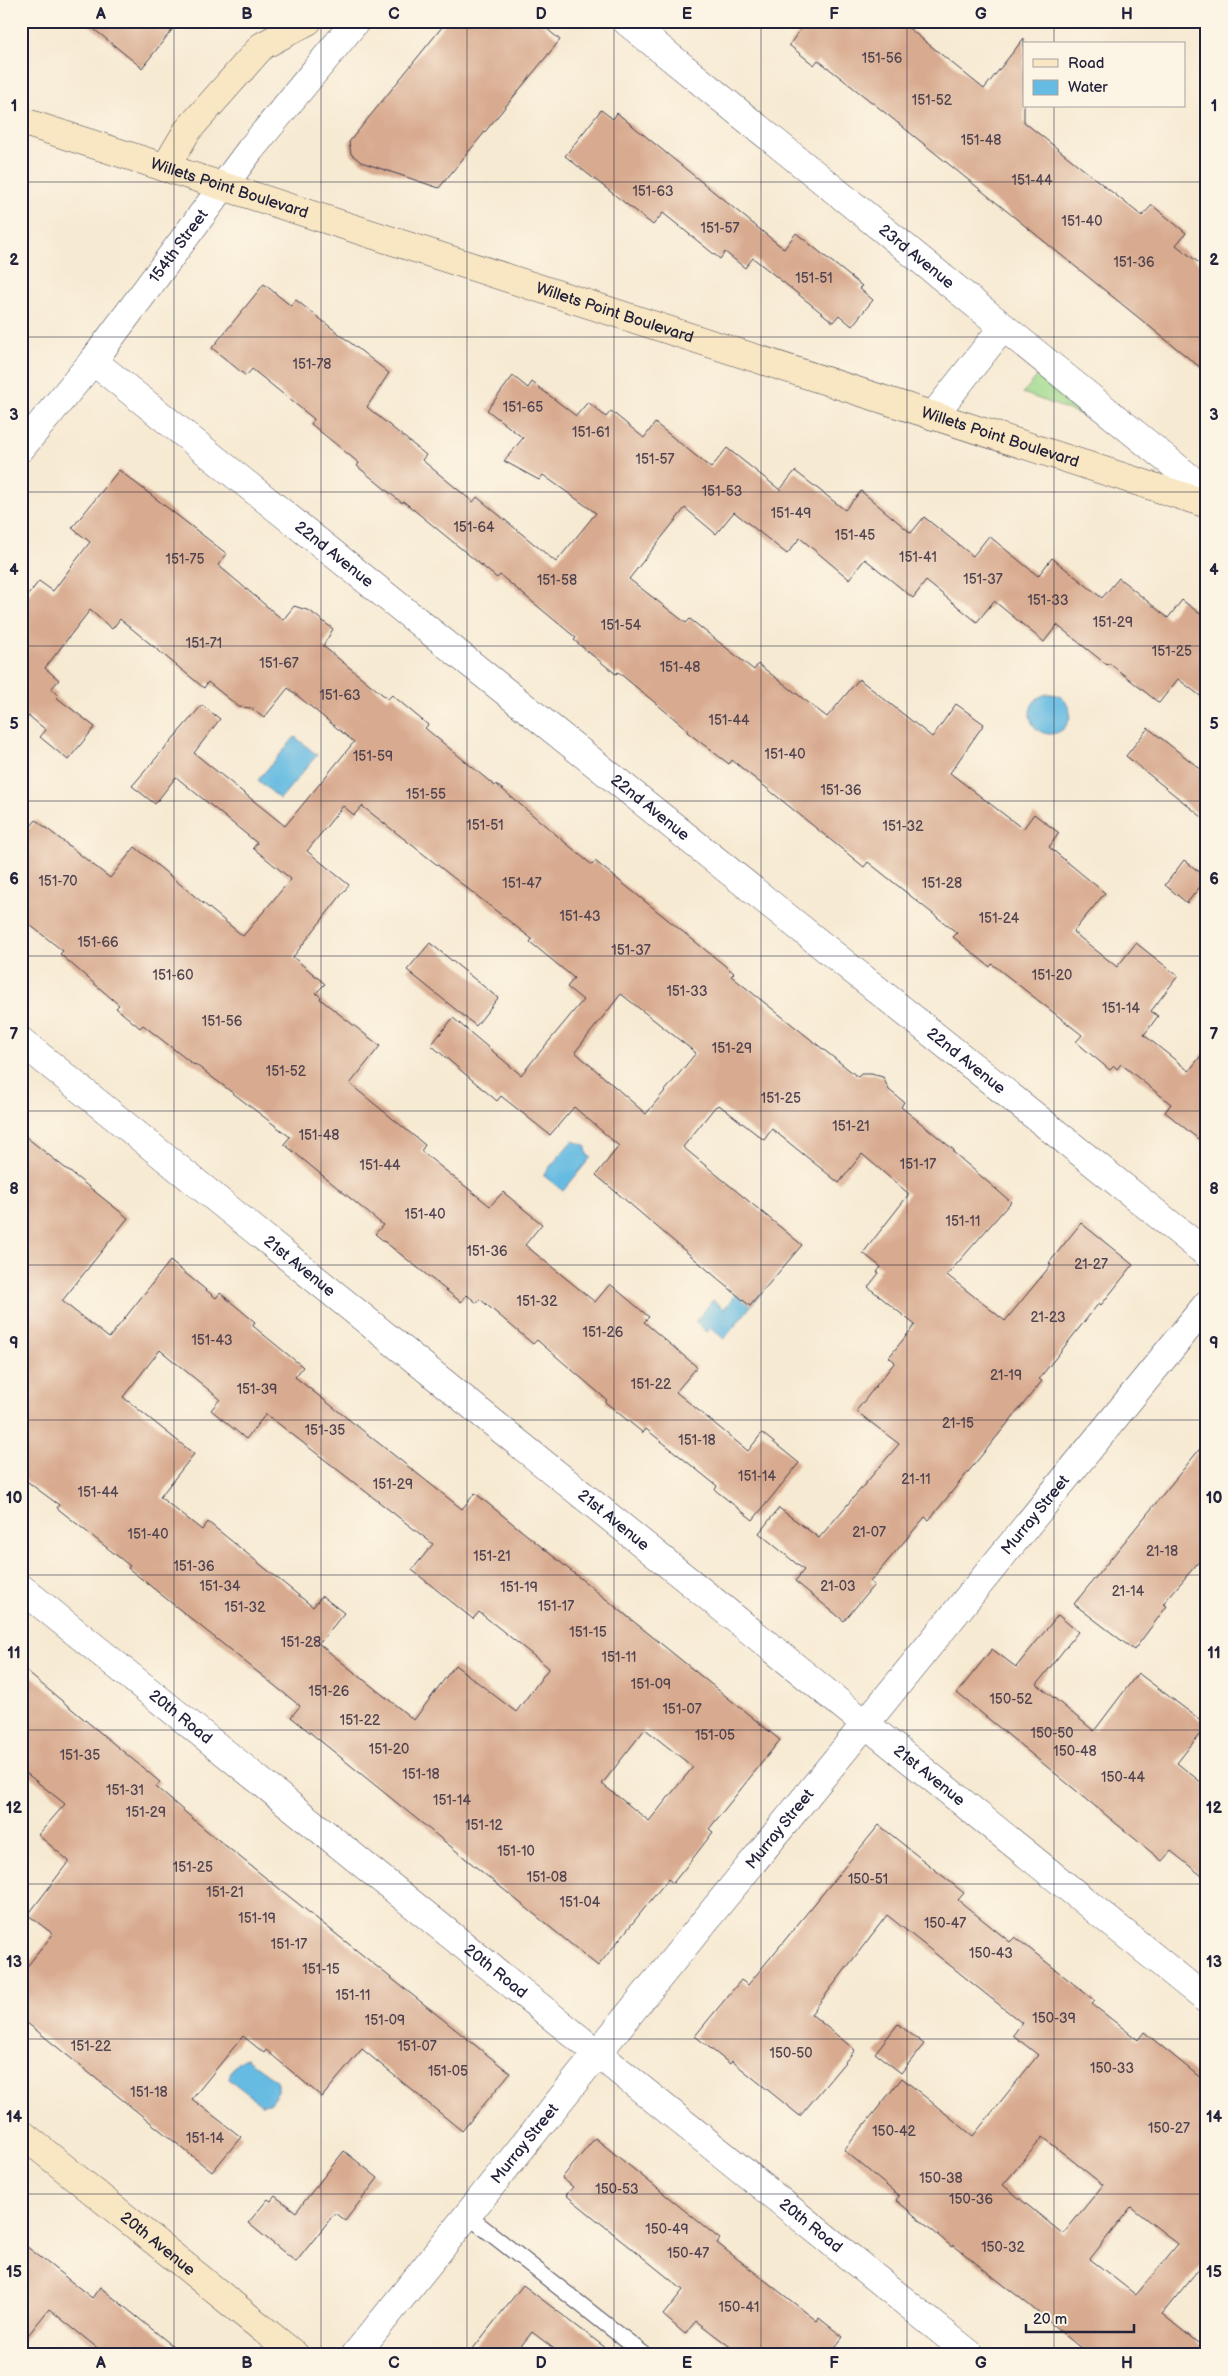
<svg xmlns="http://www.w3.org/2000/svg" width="1228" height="2376" font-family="'Balsamiq Sans',sans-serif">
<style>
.green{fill:#9fd98c;stroke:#607e64}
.water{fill:#66bbe2;stroke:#446e8e}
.building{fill:#d8aa8f;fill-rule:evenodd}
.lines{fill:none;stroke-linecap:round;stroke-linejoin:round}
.lane-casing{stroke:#424052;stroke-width:17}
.street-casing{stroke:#424052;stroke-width:29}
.secondary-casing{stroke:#424052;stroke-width:29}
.lane{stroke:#fff;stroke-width:15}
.street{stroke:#fff;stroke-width:28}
.secondary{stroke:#f9e7c3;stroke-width:28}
.grid{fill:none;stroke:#22223b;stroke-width:1;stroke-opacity:0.55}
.labels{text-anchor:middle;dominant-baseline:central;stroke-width:4.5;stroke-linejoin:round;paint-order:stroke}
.number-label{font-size:14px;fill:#504450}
.street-label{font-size:16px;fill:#22223b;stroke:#fcf5e5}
.neatline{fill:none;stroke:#22223b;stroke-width:2}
.grid-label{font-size:16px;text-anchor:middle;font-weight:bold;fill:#22223b}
</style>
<rect width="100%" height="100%" fill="#fcf5e5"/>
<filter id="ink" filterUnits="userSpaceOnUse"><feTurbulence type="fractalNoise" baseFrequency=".02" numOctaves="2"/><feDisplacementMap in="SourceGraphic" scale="10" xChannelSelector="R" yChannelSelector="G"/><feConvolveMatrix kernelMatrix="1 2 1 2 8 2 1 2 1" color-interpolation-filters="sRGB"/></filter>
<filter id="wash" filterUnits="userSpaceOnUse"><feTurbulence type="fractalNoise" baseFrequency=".0096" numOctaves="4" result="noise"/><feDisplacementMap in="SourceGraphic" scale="20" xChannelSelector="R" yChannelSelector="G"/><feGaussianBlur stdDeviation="1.12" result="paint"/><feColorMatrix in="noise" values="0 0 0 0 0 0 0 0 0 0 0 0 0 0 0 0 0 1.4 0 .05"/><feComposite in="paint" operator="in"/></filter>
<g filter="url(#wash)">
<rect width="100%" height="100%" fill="#f7ead3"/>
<path class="green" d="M1040,373L1096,420L1023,393Z"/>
<path class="water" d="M1030 714a20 20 0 1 1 40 0a20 20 0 1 1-40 0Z
M295,737L317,755L280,799L258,780Z
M572,1141L585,1145L588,1156L591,1157L563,1191L543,1175Z
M753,1273L768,1285L724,1339L711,1328L707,1332L695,1322L713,1300L724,1309Z
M246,2058L278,2082V2092L270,2103L261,2104L229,2079C230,2069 236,2062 246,2058Z"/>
<g id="blocks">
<path class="building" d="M84,21H179L142,68Z
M447,21H538L560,40L439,188L361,162L351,154L349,142Z
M807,21H900L984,89L1024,38V122L1142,216L1152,205L1186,233L1176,245L1207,269V373L888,115L818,60L814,65L789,45Z
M601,110L613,119L617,113L784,249L796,233L862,286L859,288L873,300L852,326L839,315L833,322L753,258L745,268L725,252L720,259L663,213L653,225L565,156Z
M264,284L291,306L296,300L389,373L367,407L426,455L422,460L473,502L477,497L556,562L596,513L543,475L539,480L504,461L523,438L487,410L513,376L528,388L532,382L576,416L588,402L606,417L611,411L644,438L655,423L711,468L727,448L780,490L795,471L845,510L861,491L911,533L924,517L973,556L989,536L1038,576L1052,558L1102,598L1119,578L1168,618L1182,600L1207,619V701L1178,679L1159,703L1109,663L1107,665L1057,625L1044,642L994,601L977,622L926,581L913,598L865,559L849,579L800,538L787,554L734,512L716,534L685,508L629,579L686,623L690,619L754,670L758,664L827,717L859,679L932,737L956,704L984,724L950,773L1023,829L1034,814L1059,833L1049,847L1105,893L1073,932L1117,967L1136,943L1178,976L1151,1011L1158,1016L1144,1035L1189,1071L1207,1048V1146L1165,1112L1171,1104L1121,1064L1117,1069L1114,1066L1110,1070L1076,1042L1082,1035L992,964L990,967L953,937L957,933L868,862L864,867L732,760L729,764L687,732L688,730L618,672L616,674L587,651L574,640L576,638L500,575L497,578L403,501L402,503L357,466L359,463L311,424L314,419L252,369L246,376L212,348Z
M119,470L227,554L218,565L283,620L294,606L310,611L333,629L323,646L388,699L392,695L428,725L425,728L495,786L496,784L592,865L595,861L734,973L731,976L858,1077L861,1074H871L883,1077L889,1090L904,1102L901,1107L954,1150L953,1152L1011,1202L947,1275L1005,1321L1051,1265L1049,1263L1081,1223L1133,1265L1101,1305L1099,1303L1046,1370L1039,1379L1042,1381L929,1520L925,1517L870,1582L874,1585L844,1621L795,1581L804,1570L759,1533L779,1508L819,1538L899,1444L856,1411L895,1362L889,1357L915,1325L868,1287L879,1273L877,1272L881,1267L863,1253L909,1194L862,1154L839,1183L772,1129L764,1140L719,1105L715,1107L683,1147L802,1245L750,1306L596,1175L619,1146L574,1107L550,1135L501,1096L497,1101L431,1045L453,1018L521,1075L583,1000L567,987L574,978L530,942L532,939L362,806L354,815L343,806L307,851L349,885L293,957L325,984L316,993L321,997L320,999L380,1046L350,1084L425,1145L421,1151L490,1206L503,1192L542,1224L525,1245L595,1302L610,1284L649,1317L644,1322L697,1367L676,1392L748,1451L762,1433L799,1463L753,1520L715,1490L717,1486L646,1429L643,1433L605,1402L607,1400L537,1340L533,1344L480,1299L477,1303L467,1295L461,1302L375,1234L383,1225L284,1144L290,1137L195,1064L194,1065L143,1025L140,1028L116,1008L119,1005L60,954L63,951L21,918V838L36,820L110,878L135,847L243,936L291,879L253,848L257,843L176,777L155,804L132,786L202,705L220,719L194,753L285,826L354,742L288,688L264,718L251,708L239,707L208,682L204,688L120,619L112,629L90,610L45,668L59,680L51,689L58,695L56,697L95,727L68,760L40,737L46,730L29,716L21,726V604L39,581L53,591L90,542L72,528ZM621,994L696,1053L646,1114L575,1052Z
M1148,728L1207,774V821L1126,756Z
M1184,860L1207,878L1187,903L1165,885Z
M430,943L498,998L476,1026L407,970Z
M21,1133L128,1218L62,1301L109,1338L170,1261L216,1298L220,1293L255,1322L253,1326L303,1367L295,1377L462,1509L475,1493L780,1740L709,1829L713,1832L690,1862L673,1883L668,1879L598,1966L291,1717L300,1706L128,1568L130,1566L57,1508L59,1505L21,1477ZM160,1350L220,1399L211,1410L246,1439L266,1414L433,1544L412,1570L473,1619L479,1612L549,1668L516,1712L455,1665L414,1720L319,1644L344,1613L322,1596L313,1607L208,1522L202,1530L160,1497L194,1454L123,1397ZM645,1729L693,1767L649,1821L602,1784Z
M1207,1440V1552L1163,1604L1167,1606L1134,1650L1074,1604Z
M1058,1615L1078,1632L1037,1684L1094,1731L1138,1673L1207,1725L1177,1763L1207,1787V1880L1171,1851L1162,1861L957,1693L992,1649L1016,1667Z
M21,1667L160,1782L156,1787L206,1830L510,2073L462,2131L362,2049L322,2097L266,2050L264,2053L243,2036L192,2099L241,2137L212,2172L21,2018V1974L53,1934L28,1915L69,1861L38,1835L65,1804L21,1769Z
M879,1825L964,1893L958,1900L1010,1942L1015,1937L1095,2001L1092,2004L1138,2040L1144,2032L1207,2083V2268L1202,2265L1162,2314L1207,2350V2355H1089L1029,2305L953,2245L952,2247L896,2200L899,2196L844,2150L902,2078L973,2136L1038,2055L1013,2035L1022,2023L887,1915L811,2014L855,2050L800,2116L732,2061L730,2064L695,2036L741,1980L748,1985ZM1043,2137L1103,2185L1063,2234L1003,2185ZM1131,2207L1178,2244L1136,2295L1090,2259Z
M898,2024L924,2044L901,2073L875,2053Z
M595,2138L720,2239L717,2243L817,2321L819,2318L843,2337L829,2355H741L696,2321L685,2334L663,2315L683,2290L566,2195L573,2187L562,2178Z
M344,2151L378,2178L345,2221L335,2213L296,2262L248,2223L268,2199L271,2201L275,2196L296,2212Z
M21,2242L92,2298L100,2287L184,2355H106L49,2309L21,2344Z
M523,2285L615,2355H562L532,2332L514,2355H468Z"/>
</g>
</g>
<g filter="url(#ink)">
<use href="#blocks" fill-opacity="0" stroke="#424052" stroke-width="1"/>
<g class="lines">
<defs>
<path id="lane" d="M467,2215L645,2355"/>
<g id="street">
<path id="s1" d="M626,21L1207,492"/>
<path id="s2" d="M93,361L1207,1254"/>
<path d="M933,416L1003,327"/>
<path id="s3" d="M21,448L93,361L250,150L356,21"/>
<path id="s4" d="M21,1041L1207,2000"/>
<path id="s5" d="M21,1588L971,2355"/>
<path id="s6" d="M355,2355L617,2029L1207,1304"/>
</g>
<g id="secondary">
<path id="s7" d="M21,121L1207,504"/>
<path d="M165,168L187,131L262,46L308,21"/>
<path id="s8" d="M21,2133L295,2355"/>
</g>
</defs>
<use href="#lane" class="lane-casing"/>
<use href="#street" class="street-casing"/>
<use href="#secondary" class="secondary-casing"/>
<use href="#lane" class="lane"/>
<use href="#street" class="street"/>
<use href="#secondary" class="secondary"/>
</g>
</g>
<path class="grid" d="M174,21V2355M321,21V2355M467,21V2355M614,21V2355M761,21V2355M907,21V2355M1054,21V44M1054,106V2355M21,182H1207M21,337H1207M21,492H1207M21,646H1207M21,801H1207M21,956H1207M21,1111H1207M21,1265H1207M21,1420H1207M21,1575H1207M21,1730H1207M21,1884H1207M21,2039H1207M21,2194H1207"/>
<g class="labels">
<g class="number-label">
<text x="882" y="58">151-56</text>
<text x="932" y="100">151-52</text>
<text x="981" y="140">151-48</text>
<text x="1032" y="180">151-44</text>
<text x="653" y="191">151-63</text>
<text x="1082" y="221">151-40</text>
<text x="720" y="228">151-57</text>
<text x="1134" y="262">151-36</text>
<text x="814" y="278">151-51</text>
<text x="312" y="364">151-78</text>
<text x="523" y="407">151-65</text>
<text x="591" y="432">151-61</text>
<text x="655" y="459">151-57</text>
<text x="722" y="491">151-53</text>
<text x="791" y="513">151-49</text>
<text x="474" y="527">151-64</text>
<text x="855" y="535">151-45</text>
<text x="918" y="557">151-41</text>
<text x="185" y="559">151-75</text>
<text x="983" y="579">151-37</text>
<text x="557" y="580">151-58</text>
<text x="1048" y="600">151-33</text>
<text x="1113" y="622">151-29</text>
<text x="621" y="625">151-54</text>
<text x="204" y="643">151-71</text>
<text x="1172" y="651">151-25</text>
<text x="279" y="663">151-67</text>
<text x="680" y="667">151-48</text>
<text x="340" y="695">151-63</text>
<text x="729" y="720">151-44</text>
<text x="785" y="754">151-40</text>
<text x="373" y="756">151-59</text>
<text x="841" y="790">151-36</text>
<text x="426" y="794">151-55</text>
<text x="485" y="825">151-51</text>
<text x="903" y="826">151-32</text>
<text x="58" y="881">151-70</text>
<text x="522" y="883">151-47</text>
<text x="942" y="883">151-28</text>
<text x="580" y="916">151-43</text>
<text x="999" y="918">151-24</text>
<text x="98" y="942">151-66</text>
<text x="631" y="950">151-37</text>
<text x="173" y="975">151-60</text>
<text x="1052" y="975">151-20</text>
<text x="687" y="991">151-33</text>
<text x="1121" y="1008">151-14</text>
<text x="222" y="1021">151-56</text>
<text x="732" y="1048">151-29</text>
<text x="286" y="1071">151-52</text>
<text x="781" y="1098">151-25</text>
<text x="851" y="1126">151-21</text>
<text x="319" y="1135">151-48</text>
<text x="918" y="1164">151-17</text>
<text x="380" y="1165">151-44</text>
<text x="425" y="1214">151-40</text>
<text x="963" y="1221">151-11</text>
<text x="487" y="1251">151-36</text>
<text x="1091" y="1264">21-27</text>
<text x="537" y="1301">151-32</text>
<text x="1048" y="1317">21-23</text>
<text x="603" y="1332">151-26</text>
<text x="212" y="1340">151-43</text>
<text x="1006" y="1375">21-19</text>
<text x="651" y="1384">151-22</text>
<text x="257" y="1389">151-39</text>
<text x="958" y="1423">21-15</text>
<text x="325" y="1430">151-35</text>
<text x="697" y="1440">151-18</text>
<text x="757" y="1476">151-14</text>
<text x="916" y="1479">21-11</text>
<text x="393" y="1484">151-29</text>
<text x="98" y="1492">151-44</text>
<text x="869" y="1532">21-07</text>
<text x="148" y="1534">151-40</text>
<text x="1162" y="1551">21-18</text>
<text x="492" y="1556">151-21</text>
<text x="194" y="1566">151-36</text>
<text x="220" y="1586">151-34</text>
<text x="838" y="1586">21-03</text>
<text x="519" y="1587">151-19</text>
<text x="1128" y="1591">21-14</text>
<text x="556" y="1606">151-17</text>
<text x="245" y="1607">151-32</text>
<text x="588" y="1632">151-15</text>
<text x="301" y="1642">151-28</text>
<text x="619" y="1657">151-11</text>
<text x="651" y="1684">151-09</text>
<text x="329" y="1691">151-26</text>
<text x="1011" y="1699">150-52</text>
<text x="682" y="1709">151-07</text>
<text x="360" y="1720">151-22</text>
<text x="1052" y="1733">150-50</text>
<text x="715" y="1735">151-05</text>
<text x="389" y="1749">151-20</text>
<text x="1075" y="1751">150-48</text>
<text x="80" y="1755">151-35</text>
<text x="421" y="1774">151-18</text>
<text x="1123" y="1777">150-44</text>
<text x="125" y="1790">151-31</text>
<text x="452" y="1800">151-14</text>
<text x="146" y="1812">151-29</text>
<text x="484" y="1825">151-12</text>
<text x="516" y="1851">151-10</text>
<text x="193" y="1867">151-25</text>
<text x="547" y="1877">151-08</text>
<text x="868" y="1879">150-51</text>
<text x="225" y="1892">151-21</text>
<text x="580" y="1902">151-04</text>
<text x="257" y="1918">151-19</text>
<text x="945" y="1923">150-47</text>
<text x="289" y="1944">151-17</text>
<text x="991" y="1953">150-43</text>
<text x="321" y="1969">151-15</text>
<text x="353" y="1995">151-11</text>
<text x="1054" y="2018">150-39</text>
<text x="385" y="2020">151-09</text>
<text x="91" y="2046">151-22</text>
<text x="417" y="2046">151-07</text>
<text x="791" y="2053">150-50</text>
<text x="1112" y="2068">150-33</text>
<text x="448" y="2071">151-05</text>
<text x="149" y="2092">151-18</text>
<text x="1169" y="2128">150-27</text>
<text x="894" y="2131">150-42</text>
<text x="205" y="2138">151-14</text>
<text x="941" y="2178">150-38</text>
<text x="617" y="2189">150-53</text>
<text x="971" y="2199">150-36</text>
<text x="667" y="2229">150-49</text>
<text x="1003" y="2247">150-32</text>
<text x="688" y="2253">150-47</text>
<text x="739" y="2307">150-41</text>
</g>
<g class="street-label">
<text stroke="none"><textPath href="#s7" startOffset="219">Willets Point Boulevard</textPath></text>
<text stroke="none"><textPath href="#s3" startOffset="256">154th Street</textPath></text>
<text stroke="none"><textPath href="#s1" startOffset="374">23rd Avenue</textPath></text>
<text stroke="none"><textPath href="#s7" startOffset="624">Willets Point Boulevard</textPath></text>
<text stroke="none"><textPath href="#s7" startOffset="1029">Willets Point Boulevard</textPath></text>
<text stroke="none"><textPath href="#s2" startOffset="309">22nd Avenue</textPath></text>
<text stroke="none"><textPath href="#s2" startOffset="714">22nd Avenue</textPath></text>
<text stroke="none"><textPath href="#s2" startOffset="1119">22nd Avenue</textPath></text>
<text stroke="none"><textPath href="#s4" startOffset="358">21st Avenue</textPath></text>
<text stroke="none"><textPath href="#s6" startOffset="1081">Murray Street</textPath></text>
<text stroke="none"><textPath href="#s4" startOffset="762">21st Avenue</textPath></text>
<text stroke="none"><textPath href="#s5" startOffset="205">20th Road</textPath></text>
<text stroke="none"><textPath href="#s4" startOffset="1168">21st Avenue</textPath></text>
<text stroke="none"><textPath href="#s6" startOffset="676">Murray Street</textPath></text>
<text stroke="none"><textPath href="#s5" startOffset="610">20th Road</textPath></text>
<text stroke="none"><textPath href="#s6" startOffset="271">Murray Street</textPath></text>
<text stroke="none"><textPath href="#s5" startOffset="1015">20th Road</textPath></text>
<text stroke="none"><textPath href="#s8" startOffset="176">20th Avenue</textPath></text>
</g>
</g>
<rect width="1228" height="2376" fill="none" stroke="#fcf5e5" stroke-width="55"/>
<rect x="1023" y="42" width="162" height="65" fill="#fcf5e5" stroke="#a5a1a1"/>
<rect x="1033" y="59" width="25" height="8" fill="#f9e7c3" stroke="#a5a1a1"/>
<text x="1068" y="68" font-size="15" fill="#22223b">Road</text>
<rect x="1033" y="80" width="25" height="15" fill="#66bbe2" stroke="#a5a1a1"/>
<text x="1068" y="92" font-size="15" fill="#22223b">Water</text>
<path d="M1026 2324v8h108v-8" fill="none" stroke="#22223b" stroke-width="2.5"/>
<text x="1033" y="2324" font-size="15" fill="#22223b" stroke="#fcf5e5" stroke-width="4" paint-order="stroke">20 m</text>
<rect x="28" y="28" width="1172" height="2320" class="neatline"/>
<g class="grid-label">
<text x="101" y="19">A</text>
<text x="247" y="19">B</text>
<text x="394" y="19">C</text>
<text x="541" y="19">D</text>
<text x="687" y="19">E</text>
<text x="834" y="19">F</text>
<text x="981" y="19">G</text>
<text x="1127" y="19">H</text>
<text x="14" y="111">1</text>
<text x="1214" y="111">1</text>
<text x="14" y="265">2</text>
<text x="1214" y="265">2</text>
<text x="14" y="420">3</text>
<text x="1214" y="420">3</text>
<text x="14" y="575">4</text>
<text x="1214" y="575">4</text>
<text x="14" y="729">5</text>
<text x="1214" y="729">5</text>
<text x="14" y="884">6</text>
<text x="1214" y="884">6</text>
<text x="14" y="1039">7</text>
<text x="1214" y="1039">7</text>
<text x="14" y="1194">8</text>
<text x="1214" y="1194">8</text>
<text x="14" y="1348">9</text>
<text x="1214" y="1348">9</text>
<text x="14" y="1503">10</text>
<text x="1214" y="1503">10</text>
<text x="14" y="1658">11</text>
<text x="1214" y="1658">11</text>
<text x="14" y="1813">12</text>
<text x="1214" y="1813">12</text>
<text x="14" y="1967">13</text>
<text x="1214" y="1967">13</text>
<text x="14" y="2122">14</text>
<text x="1214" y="2122">14</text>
<text x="14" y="2277">15</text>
<text x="1214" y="2277">15</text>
<text x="101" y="2368">A</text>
<text x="247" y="2368">B</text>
<text x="394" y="2368">C</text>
<text x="541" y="2368">D</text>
<text x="687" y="2368">E</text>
<text x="834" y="2368">F</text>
<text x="981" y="2368">G</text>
<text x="1127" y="2368">H</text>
</g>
</svg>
